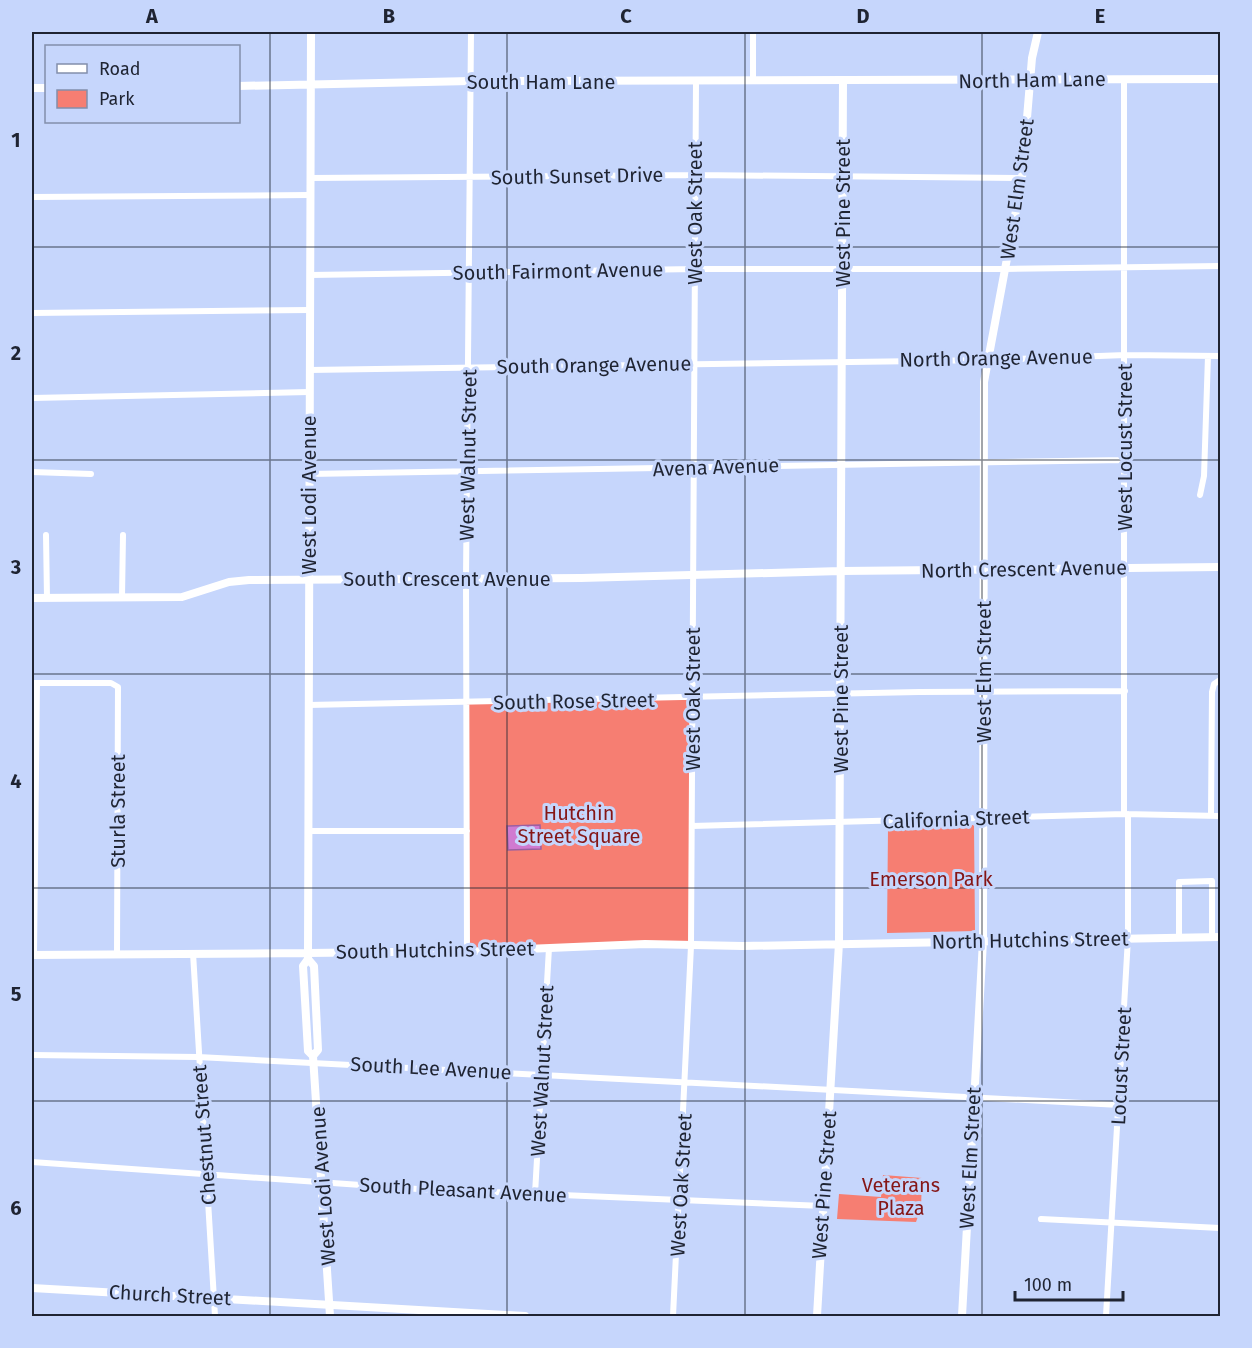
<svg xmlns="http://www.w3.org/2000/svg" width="1252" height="1348" font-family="'Fira Sans',sans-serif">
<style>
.green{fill:#f67e72}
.water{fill:#d07ad0;stroke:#9b60a1;stroke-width:1.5}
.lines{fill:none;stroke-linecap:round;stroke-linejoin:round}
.minor{stroke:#fff;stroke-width:6}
.tertiary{stroke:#fff;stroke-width:8}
.secondary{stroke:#fff;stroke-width:8}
.grid{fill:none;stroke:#1f2432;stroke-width:1.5;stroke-opacity:0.55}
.labels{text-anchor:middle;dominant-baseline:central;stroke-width:6;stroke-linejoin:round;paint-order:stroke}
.street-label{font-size:20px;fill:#1f2432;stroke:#c6d6fc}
.park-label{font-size:20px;fill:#851616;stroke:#c6d6fc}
.neatline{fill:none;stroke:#1f2432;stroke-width:2}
.grid-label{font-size:20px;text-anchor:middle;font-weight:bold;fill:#1f2432}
</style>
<rect width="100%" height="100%" fill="#c6d6fc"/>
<path class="green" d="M692,698L691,946L467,951V704Z
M974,825L975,931L887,933L888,828Z
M883,1175L922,1178L921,1208L916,1222L837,1219L839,1194L881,1197Z"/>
<path class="water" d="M540,825L541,849L508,850L507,826Z"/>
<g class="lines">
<path class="minor" d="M753,32V80
M310,178L695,175L1022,178
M32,197L309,195
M310,275L695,269H1005L1220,266
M32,313L310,310
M309,370L992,360L1126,355L1220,356
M32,398L309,392
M32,472L91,474
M309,474L1124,460
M1200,495L1204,476L1208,356
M46,535L47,598
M122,597L123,535
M32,683H111L118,687L117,955
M308,705L919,692L1125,691
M1124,814V79
M1211,815L1212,692L1214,684L1220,680
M692,826L1124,814L1220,816
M308,831H467
M1179,937V882L1212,881V937
M467,951L466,579L471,32
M193,953L215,1316
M34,955L37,683
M32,1055L198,1057L1120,1105
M32,1162L418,1189L824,1206
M535,1194L549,948
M1041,1219L1220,1228
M673,1316L691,946L696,81
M1106,1316L1128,938V814"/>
<path class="tertiary" d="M32,598L182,597L229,582L249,580L581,578L841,571L1220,567
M308,953L479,951L645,944L743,946L1220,937
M32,1288L525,1316
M817,1316L839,943L843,81
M962,1316L983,941L984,382L1022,178L1032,58L1038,32"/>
<path class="secondary" d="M311,32L308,953V959L314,966L318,1050L313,1056
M238,86L471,81L1220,79
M32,88H46
M32,955L308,953
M308,959L303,966L308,1051L313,1056L330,1316"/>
</g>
<path class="grid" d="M270,32V1316M507,32V1316M745,32V1316M982,32V1316M32,247H1220M32,460H1220M32,674H1220M32,888H1220M32,1101H1220"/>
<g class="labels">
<g class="street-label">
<text transform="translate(1032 80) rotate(-1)">North Ham Lane</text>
<text x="541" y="82">South Ham Lane</text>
<text transform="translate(577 176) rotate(-1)">South Sunset Drive</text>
<text transform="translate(1017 189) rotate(-82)">West Elm Street</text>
<text transform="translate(695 213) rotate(-90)">West Oak Street</text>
<text transform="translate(843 213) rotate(-90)">West Pine Street</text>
<text transform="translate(558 271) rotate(-1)">South Fairmont Avenue</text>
<text transform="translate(996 358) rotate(-1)">North Orange Avenue</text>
<text transform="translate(594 365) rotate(-1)">South Orange Avenue</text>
<text transform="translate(1125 447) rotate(-90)">West Locust Street</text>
<text transform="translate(468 455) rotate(-89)">West Walnut Street</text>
<text transform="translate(716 467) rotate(-2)">Avena Avenue</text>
<text transform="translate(309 495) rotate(-90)">West Lodi Avenue</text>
<text transform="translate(1024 569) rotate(-1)">North Crescent Avenue</text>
<text x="447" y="579">South Crescent Avenue</text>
<text transform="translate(984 672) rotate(-90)">West Elm Street</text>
<text transform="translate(693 699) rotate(-90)">West Oak Street</text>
<text transform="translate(841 699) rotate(-90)">West Pine Street</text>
<text transform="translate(574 701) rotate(-1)">South Rose Street</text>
<text transform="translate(118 811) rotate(-90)">Sturla Street</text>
<text transform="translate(956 819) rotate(-2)">California Street</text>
<text transform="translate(1030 940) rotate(-1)">North Hutchins Street</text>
<text transform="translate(435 950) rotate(-1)">South Hutchins Street</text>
<text transform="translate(1121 1066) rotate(-87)">Locust Street</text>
<text transform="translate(431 1068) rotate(3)">South Lee Avenue</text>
<text transform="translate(542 1071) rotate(-87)">West Walnut Street</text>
<text transform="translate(204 1135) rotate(-94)">Chestnut Street</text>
<text transform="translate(970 1158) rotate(-87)">West Elm Street</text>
<text transform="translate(681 1185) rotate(-87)">West Oak Street</text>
<text transform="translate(824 1185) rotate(-86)">West Pine Street</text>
<text transform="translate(323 1186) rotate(-94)">West Lodi Avenue</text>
<text transform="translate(463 1190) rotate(3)">South Pleasant Avenue</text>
<text transform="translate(170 1295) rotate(3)">Church Street</text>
</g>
<g class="park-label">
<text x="579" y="813">Hutchin<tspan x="579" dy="23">Street Square</tspan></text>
<text x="931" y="879">Emerson Park</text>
<text x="901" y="1185">Veterans<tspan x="901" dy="23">Plaza</tspan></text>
</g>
</g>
<rect width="1252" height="1348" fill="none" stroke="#c6d6fc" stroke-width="66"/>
<rect x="45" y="45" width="195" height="78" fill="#c6d6fc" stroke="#838fab" stroke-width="1.5"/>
<rect x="57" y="64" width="30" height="9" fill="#ffffff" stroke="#838fab" stroke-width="1.5"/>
<text x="99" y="75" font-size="18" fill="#1f2432">Road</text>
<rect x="57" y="90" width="30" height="18" fill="#f67e72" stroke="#838fab" stroke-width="1.5"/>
<text x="99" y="105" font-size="18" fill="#1f2432">Park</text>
<path d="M1015 1291v9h108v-9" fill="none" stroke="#1f2432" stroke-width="3"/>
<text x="1024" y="1291" font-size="18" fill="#1f2432" stroke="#c6d6fc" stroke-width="4.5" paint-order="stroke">100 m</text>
<rect x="33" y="33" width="1186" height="1282" class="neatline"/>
<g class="grid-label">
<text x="152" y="23">A</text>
<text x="389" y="23">B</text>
<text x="626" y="23">C</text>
<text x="863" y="23">D</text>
<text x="1100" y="23">E</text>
<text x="16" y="147">1</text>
<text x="16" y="360">2</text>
<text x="16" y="574">3</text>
<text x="16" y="788">4</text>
<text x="16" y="1001">5</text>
<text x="16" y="1215">6</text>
</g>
</svg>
